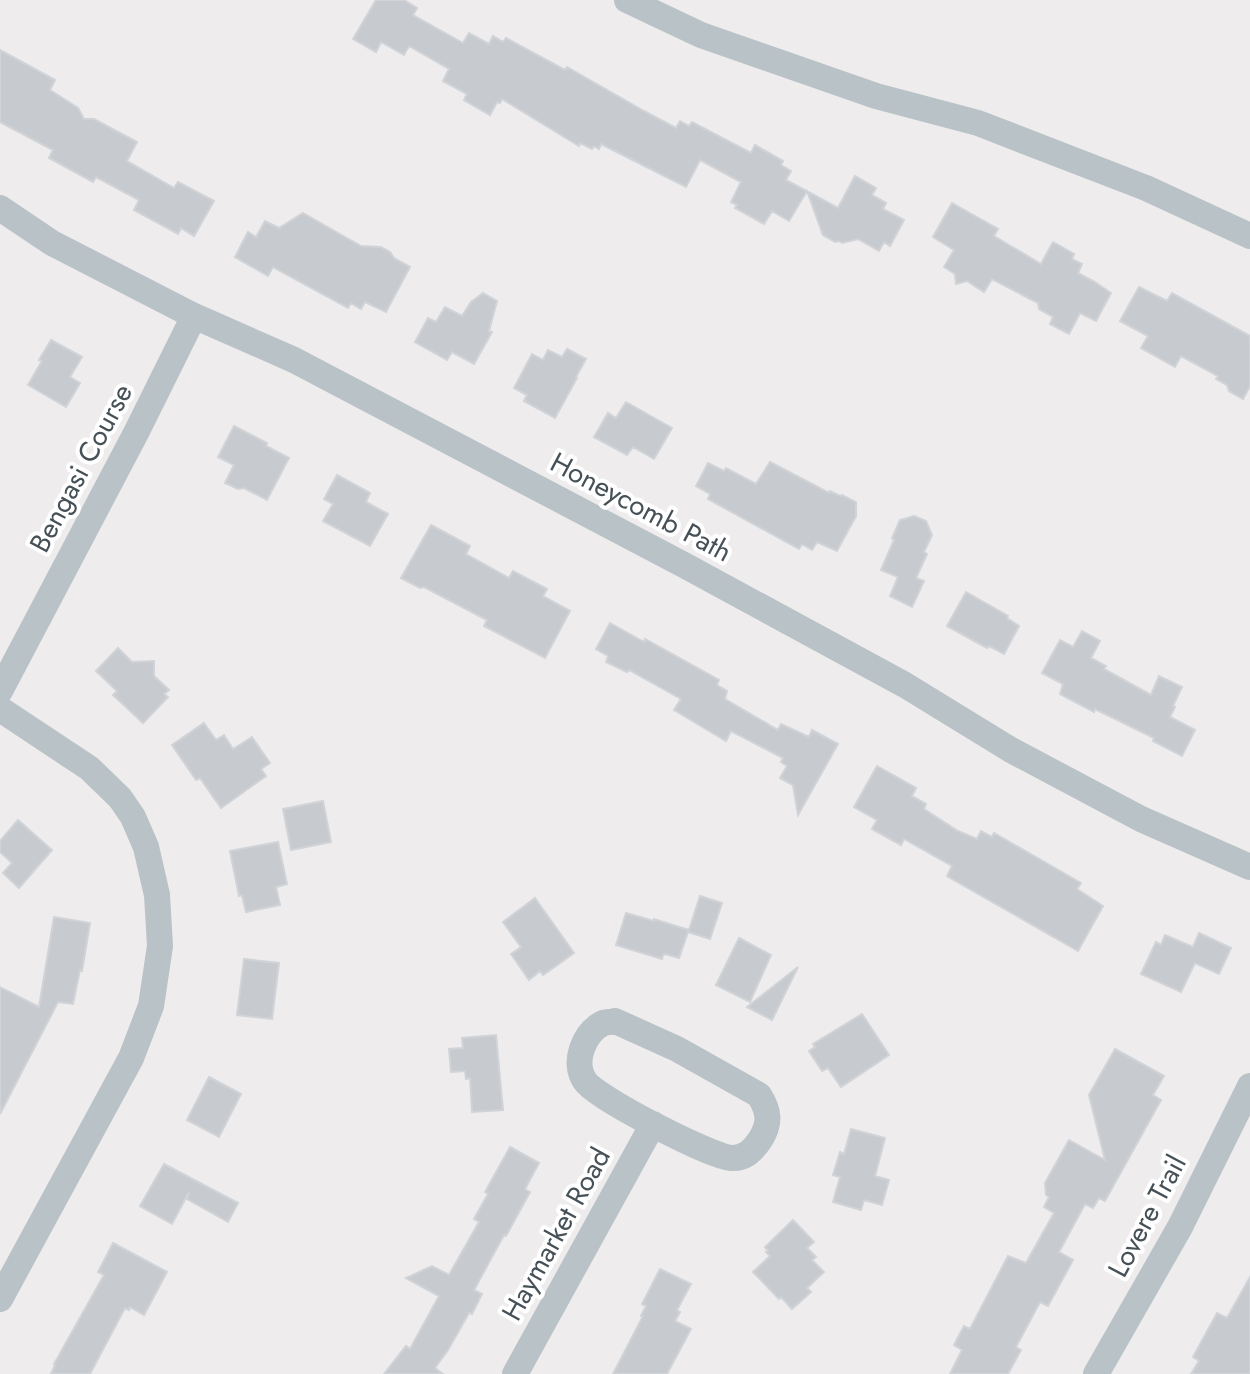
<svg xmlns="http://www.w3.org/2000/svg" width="1250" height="1374" font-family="Jost,sans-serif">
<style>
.building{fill:#c7cace;stroke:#d0d3d7;stroke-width:2}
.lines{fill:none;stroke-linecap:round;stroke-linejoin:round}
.minor{stroke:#b8c2c7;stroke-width:26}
.labels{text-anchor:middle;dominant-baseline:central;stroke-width:8;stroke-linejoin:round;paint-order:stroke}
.street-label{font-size:28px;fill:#465157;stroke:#fff}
</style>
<rect width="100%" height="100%" fill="#eeecec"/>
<path class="building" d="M376,0H404L417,8L413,15L463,43L469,33L489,44L493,36L503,42L506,38L565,70L567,67L644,111L676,128L680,121L689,126L692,122L751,153L755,145L783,161L781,165L791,171L786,180L838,208L855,176L876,188L872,195L886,203L883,209L904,220L890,246L884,242L879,251L858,239L842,243L839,241L835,242L823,235L807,191L789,221L772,211L764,224L735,208L737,205L731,202L741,182L700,160L686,187L601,144L599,149L594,146L592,149L580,143L579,146L502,99L500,103L497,102L490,115L464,100L467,94L443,81L449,69L409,46L404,55L381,42L376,52L353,39Z
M0,50L55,80L50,90L78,108L84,119H94L137,142L127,161L174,188L178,182L214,201L194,236L181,228L178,234L134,210L139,200L96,177L93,182L49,158L53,150L0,122Z
M952,203L998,229L994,236L1041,264L1053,242L1074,254L1072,259L1082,264L1078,273L1095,282L1111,293L1096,321L1080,313L1069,334L1050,324L1053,317L1039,309L1038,303L992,279L984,292L967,281L956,284L955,274L944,267L954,250L933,237Z
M303,213L361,246L381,247L390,252L394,258L410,267L386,312L365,302L361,309L351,303L348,308L273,267L268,276L235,257L248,232L256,237L265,221L279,228Z
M1139,287L1167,301L1172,293L1250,336V386L1243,399L1229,391L1227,385L1216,379L1218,376L1181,356L1175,367L1141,348L1148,336L1120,321Z
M483,293L497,301L489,331L492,332L474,364L452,352L447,360L415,342L428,318L436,322L445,307L462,316L471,302Z
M51,340L82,357L70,377L80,383L66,407L28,385L42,361L39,360Z
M567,349L586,359L576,377L577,378L555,418L524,401L527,395L514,388L532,354L543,360L548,350L562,357Z
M626,402L672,428L654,459L633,447L627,455L594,437L608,413L616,418Z
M234,426L267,443L266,446L289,458L267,500L244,488L238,489L225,483L234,465L218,457Z
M770,462L829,493L830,491L840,496L842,495L856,502V516L837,551L817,542L812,550L802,544L799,549L708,499L710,494L696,486L708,463L724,471L726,468L756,484Z
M337,475L370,493L366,502L388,514L370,546L323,521L333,504L324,499Z
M914,516L926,521L932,535L924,552L927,554L916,578L924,581L912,607L890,596L898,577L881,570L894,540L892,538L900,520Z
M431,525L470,546L466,554L509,578L513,571L547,589L543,596L570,611L545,658L484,626L487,620L424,587L420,588L401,578Z
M966,592L1008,616L1007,618L1019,626L1004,654L989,646L987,648L947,626Z
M610,623L644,642L645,639L719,680L717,685L727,691L725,699L778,730L781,724L809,737L812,730L838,744L798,815L793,785L780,778L787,766L781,762L783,758L731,731L726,741L674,710L681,699L629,670L627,672L606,662L608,656L596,649Z
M1082,631L1100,641L1091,658L1106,666L1104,669L1151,695L1159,676L1182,687L1173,706L1175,707L1170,717L1195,730L1182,756L1153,741L1154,738L1095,709L1094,712L1060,694L1063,684L1042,673L1060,640L1073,647Z
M118,648L132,662L154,661V676L169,690L164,694L168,697L143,723L113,695L117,691L96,671Z
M204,723L216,740L224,735L233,749L252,737L270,763L261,769L266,776L221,808L200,778L196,780L172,745Z
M877,766L916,788L912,796L926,804L924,809L958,831L977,839L981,831L992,837L994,833L1081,883L1077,889L1103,906L1078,951L947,876L952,866L904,839L901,845L872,829L877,820L854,807Z
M323,801L331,842L291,850L283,809Z
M18,820L52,850L19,888L3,873L12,863L0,852V841Z
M278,842L287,884L276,887L280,905L246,912L242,895L239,896L230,851Z
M700,896L722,903L710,939L688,932L679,958L665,954L663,955L662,959L616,945L626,913L654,921V919L689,930Z
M535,898L574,953L543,975L540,971L529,980L511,954L521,947L503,922Z
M54,917L90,923L82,971L80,970L73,1004L58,1002L0,1114V987L39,1007Z
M1199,933L1231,948L1219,974L1195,963L1181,992L1141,974L1156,942L1161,945L1165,935L1193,947Z
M739,938L771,955L750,1002L716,985Z
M244,959L279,963L272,1019L237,1015Z
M798,967L772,1020L747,1007Z
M862,1014L889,1055L841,1087L828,1068L822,1071L809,1051L815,1047L813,1044Z
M496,1035L503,1110L472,1112L470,1078L466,1079L465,1071L451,1072L449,1049L463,1048L462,1038Z
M1115,1049L1164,1076L1153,1095L1161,1100L1105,1201L1099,1198L1093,1208L1085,1204L1059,1252L1073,1260L1048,1306L1040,1302L1016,1347L1021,1350L1008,1374H950L962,1350L954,1345L964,1326L970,1329L1008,1256L1026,1263L1054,1213L1044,1207L1049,1197L1046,1195L1045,1183L1069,1140L1105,1160L1089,1095Z
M209,1077L241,1094L219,1137L187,1120Z
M851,1129L885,1138L875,1176L889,1180L882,1205L864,1200L861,1210L833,1202L840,1177L833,1175L840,1152L844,1154Z
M510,1147L539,1163L525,1189L530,1192L506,1236L504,1235L474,1290L482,1294L472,1314L469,1313L448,1350L435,1368L443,1374H384L406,1346L410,1349L439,1296L406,1278L432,1266L449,1275L479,1222L474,1219L488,1194L485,1192Z
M164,1164L238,1203L228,1222L187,1199L189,1192L172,1224L140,1206Z
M793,1220L814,1242L807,1248L816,1257L812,1260L824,1272L807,1288L811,1292L792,1309L781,1297L779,1299L753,1272L770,1256L766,1252L768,1251L765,1247Z
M113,1243L167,1272L144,1315L130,1307L129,1310L125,1308L90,1374H51L55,1365L54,1364L104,1275L98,1272Z
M660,1269L691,1284L677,1310L680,1312L675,1321L691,1329L667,1374H613L643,1316H641L646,1306L642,1304Z
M1250,1277V1374H1191L1199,1361L1193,1357L1217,1313L1227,1318Z"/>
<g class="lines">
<path class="minor" d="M627,0L701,35L876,96L978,123L1146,188L1250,236
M0,208L52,243L194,316L294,360L684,565L905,685L1011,750L1141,819L1250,867
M0,691L137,431L194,316
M0,709L89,768L120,798L133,817L146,847L157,895L160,946L151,1006L131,1058L0,1299
M615,1021L677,1049L759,1095C769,1111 771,1123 760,1140C753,1150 745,1159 731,1158C710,1156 596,1098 585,1081C572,1062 584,1033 603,1023C605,1022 613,1022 615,1021Z
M515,1374L653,1124
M1096,1374L1180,1227L1250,1086"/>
</g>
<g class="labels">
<g class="street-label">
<text transform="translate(81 468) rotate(-62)">Bengasi Course</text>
<text transform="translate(641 507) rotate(28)">Honeycomb Path</text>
<text transform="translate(1147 1216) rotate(-62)">Lovere Trail</text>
<text transform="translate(556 1234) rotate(-61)">Haymarket Road</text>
</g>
</g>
</svg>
